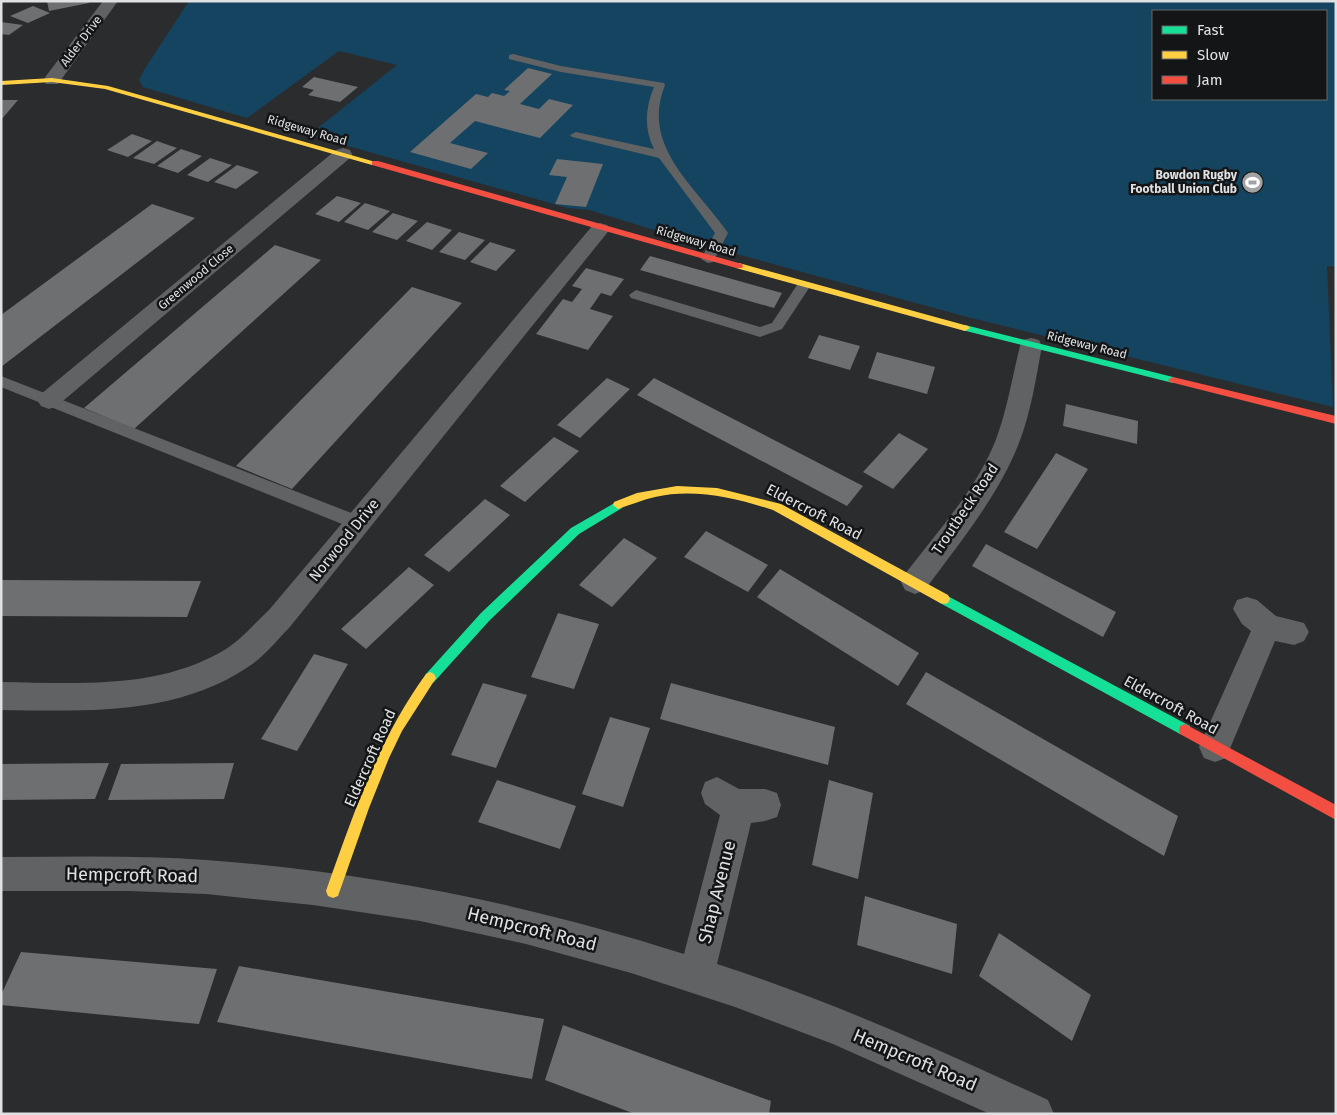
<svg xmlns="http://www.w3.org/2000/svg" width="1337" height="1115" font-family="'Fira Sans',sans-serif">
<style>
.green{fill:#154460;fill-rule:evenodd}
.building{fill:#6d6f70}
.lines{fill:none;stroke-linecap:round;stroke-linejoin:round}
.lane{fill:#606263;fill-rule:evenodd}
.street{fill:#606263;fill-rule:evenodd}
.fast{fill:#16e098;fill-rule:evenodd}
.slow{fill:#ffcf43;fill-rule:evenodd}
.jam{fill:#f24e42;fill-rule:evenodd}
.labels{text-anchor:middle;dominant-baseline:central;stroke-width:5;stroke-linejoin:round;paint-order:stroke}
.far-street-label{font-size:12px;fill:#dfe1e3;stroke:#131516}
.far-poi-label{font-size:12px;font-weight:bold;fill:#dfe1e3;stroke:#131516;text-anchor:end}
.street-label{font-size:15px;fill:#dfe1e3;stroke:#131516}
.near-street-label{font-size:18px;fill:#dfe1e3;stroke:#131516}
</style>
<rect width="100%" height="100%" fill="#2a2c2e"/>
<path class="green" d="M189,1H1336V267L1327,266L1333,407L967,317L700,244L589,210L568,208L309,135L397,65L339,51L247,118L143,87L139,80L144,70ZM1153,11H1326V99H1153Z"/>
<path class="building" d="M47,1H88L89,3L49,11Z
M33,6L50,13L28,23L10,16Z
M1,22L23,25L9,35L1,34Z
M528,68L552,74L520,104L539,109L549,99L573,105L540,138L475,121L450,143L488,153L471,169L410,152L476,94L488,97L492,93L504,96L510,91L504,90Z
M314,77L358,87L340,102L308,95L314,90L302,87Z
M1,100H18L1,120Z
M132,134L152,141L128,157L107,150Z
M157,141L177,148L154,164L133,158Z
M181,149L202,156L178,173L157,166Z
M210,158L232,165L208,182L187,175Z
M557,159L603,164L586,207L555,204L567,177L549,175Z
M237,165L259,172L236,189L214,182Z
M337,196L361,203L339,222L315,214Z
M365,203L390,211L368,230L344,222Z
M152,204L195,218L1,367V315Z
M393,213L418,221L397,240L372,232Z
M427,222L452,230L432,250L406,241Z
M459,232L485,240L465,260L439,252Z
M490,242L516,250L496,271L470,262Z
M275,245L321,260L134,429L84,408Z
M650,256L782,293L774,308L640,270Z
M586,268L624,279L611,296L601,293L590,309L613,316L588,350L536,334L563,299L572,302L582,289L572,286Z
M412,287L462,303L292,489L236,466Z
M819,335L860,346L850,370L808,358Z
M877,352L935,367L927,394L868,378Z
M607,378L630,389L580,438L557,425Z
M654,378L863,486L847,506L637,395Z
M1066,404L1138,421L1137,444L1063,426Z
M899,433L928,449L893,489L863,472Z
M554,437L579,451L525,502L500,486Z
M1056,453L1088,469L1037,549L1004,532Z
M485,499L510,515L449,572L424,555Z
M706,531L768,565L748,592L684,557Z
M624,538L657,558L612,607L579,585Z
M986,544L1116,612L1103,637L972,566Z
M409,567L434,585L366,649L341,629Z
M780,569L919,653L898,686L757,597Z
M1,580L201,581L187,617L1,616Z
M558,613L599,624L574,689L531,677Z
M314,654L348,664L297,751L261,739Z
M926,672L1178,816L1164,856L906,704Z
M483,683L527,695L496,768L451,755Z
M671,683L835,727L828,765L660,719Z
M610,717L650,728L623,807L582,794Z
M109,763L95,799L1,800V764Z
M234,763L224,799L108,800L121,764Z
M497,780L576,806L560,849L478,822Z
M829,780L873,793L858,879L812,865Z
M865,896L957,924L952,974L857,945Z
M999,933L1091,995L1072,1041L979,976Z
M21,952L217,969L199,1024L1,1005V995Z
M239,966L544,1019L532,1079L217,1022Z
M563,1025L771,1101L769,1114H635L545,1080Z"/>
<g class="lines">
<path class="lane" d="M513,54L561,66L664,83L665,85C640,147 696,186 728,233L713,262L708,263L701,259L715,233L659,158L572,137L570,135L576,132L654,149C644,129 645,108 654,87L561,72L509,59V55Z
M804,281L811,285L782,329L760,337L631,298L629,295L636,290L760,327L772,323L799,282Z
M1,376L364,518L367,523L364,528L358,530L352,528L1,387Z"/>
<path class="street" d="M103,1H118L58,84H46L44,80L46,76Z
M343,148L350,150L352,154L350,158L57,406L49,409L41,406L37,400L41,394L336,150Z
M600,223L607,225L610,229L607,233L289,628C276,641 264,657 248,667C175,716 85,711 1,710V682C77,683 159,690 226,649C242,639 255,623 269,610L593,225Z
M1031,338L1039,340L1042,346C1036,378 1031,412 1019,443C998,497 959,543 925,590L915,594L905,590L901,582L905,574C937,532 975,491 995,442C1007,411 1012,378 1020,346L1023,340Z
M1247,597L1257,600L1276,616L1304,623L1309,632L1304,641L1294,645L1275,641L1226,758L1215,762L1204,758L1199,747L1251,631L1242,624L1233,609L1237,600Z
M717,777L739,789H765L777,793L781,805L777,817L765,821L751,823L717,964C831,1001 940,1050 1048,1100L1054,1114H990L833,1044L735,1007L631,973L526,944L420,921L313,905L206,894L129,891H1V857C69,857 138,855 206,860C369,872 528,904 684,954L720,815L705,804L701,793L705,782Z"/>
<path class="fast" d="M965,325L1173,377L1178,380L1173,383L962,330L960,328Z
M618,501L622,502L623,505L622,508L579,534L489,621L434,682L430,684L426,682L424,678L426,674L481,613L571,528Z
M944,594L1190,726L1191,730L1190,734L1185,736L1180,734L940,603L938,599L940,595Z"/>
<path class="slow" d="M52,78L108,86L379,163L372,165L105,89L52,82L1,85V81Z
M739,263L968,326L970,328L965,331L736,268V264Z
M677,486L717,488L781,504L948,595L950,599L948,603L944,604L940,603L773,510C736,498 694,488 655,497C642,500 630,505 618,509L613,505L614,502L637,493Z
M430,672L434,674L436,678L402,731L389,758L369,808L338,896L333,898L328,896L326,891C353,815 378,740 426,674Z"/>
<path class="jam" d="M372,161H378L742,264L743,266L742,268H736L372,165Z
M1173,377L1336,416V424L1170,382L1168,380Z
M1185,724L1336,805V820L1180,734L1179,730L1180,726Z"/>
</g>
<defs>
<symbol id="stadium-disc" viewBox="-11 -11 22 22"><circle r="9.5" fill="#a0a2a4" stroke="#131516"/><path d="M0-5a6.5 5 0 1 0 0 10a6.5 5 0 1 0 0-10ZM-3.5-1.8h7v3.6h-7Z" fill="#fff"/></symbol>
</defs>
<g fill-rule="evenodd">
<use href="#stadium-disc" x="1240" y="170" width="25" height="25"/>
</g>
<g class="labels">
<g class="far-street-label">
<text transform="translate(81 41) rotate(-53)">Alder Drive</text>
<text transform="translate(307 130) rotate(16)">Ridgeway Road</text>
<text transform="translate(696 241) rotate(16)">Ridgeway Road</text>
<text transform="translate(196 277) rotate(-40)">Greenwood Close</text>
<text transform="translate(1087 345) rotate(14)">Ridgeway Road</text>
</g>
<g class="far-poi-label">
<text x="1237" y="175">Bowdon Rugby<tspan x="1237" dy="14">Football Union Club</tspan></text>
</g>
<g class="street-label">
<text transform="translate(965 509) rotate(-56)">Troutbeck Road</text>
<text transform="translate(814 512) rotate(27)">Eldercroft Road</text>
<text transform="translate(344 540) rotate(-51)">Norwood Drive</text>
<text transform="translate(1171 705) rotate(29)">Eldercroft Road</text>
<text transform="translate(370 758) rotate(-66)">Eldercroft Road</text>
</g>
<g class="near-street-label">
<text transform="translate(132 875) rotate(1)">Hempcroft Road</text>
<text transform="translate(717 892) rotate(-76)">Shap Avenue</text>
<text transform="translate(532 929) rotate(14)">Hempcroft Road</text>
<text transform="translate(915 1060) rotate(23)">Hempcroft Road</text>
</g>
</g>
<rect width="1337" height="1115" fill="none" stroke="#dfe1e3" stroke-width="5"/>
<rect x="1152" y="10" width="175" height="90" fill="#131516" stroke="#656768"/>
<rect x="1162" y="26" width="25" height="8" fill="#16e098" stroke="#656768"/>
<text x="1197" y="35" font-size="15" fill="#dfe1e3">Fast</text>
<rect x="1162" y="51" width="25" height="8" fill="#ffcf43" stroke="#656768"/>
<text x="1197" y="60" font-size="15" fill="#dfe1e3">Slow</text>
<rect x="1162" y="76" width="25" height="8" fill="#f24e42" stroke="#656768"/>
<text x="1197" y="85" font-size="15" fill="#dfe1e3">Jam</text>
</svg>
